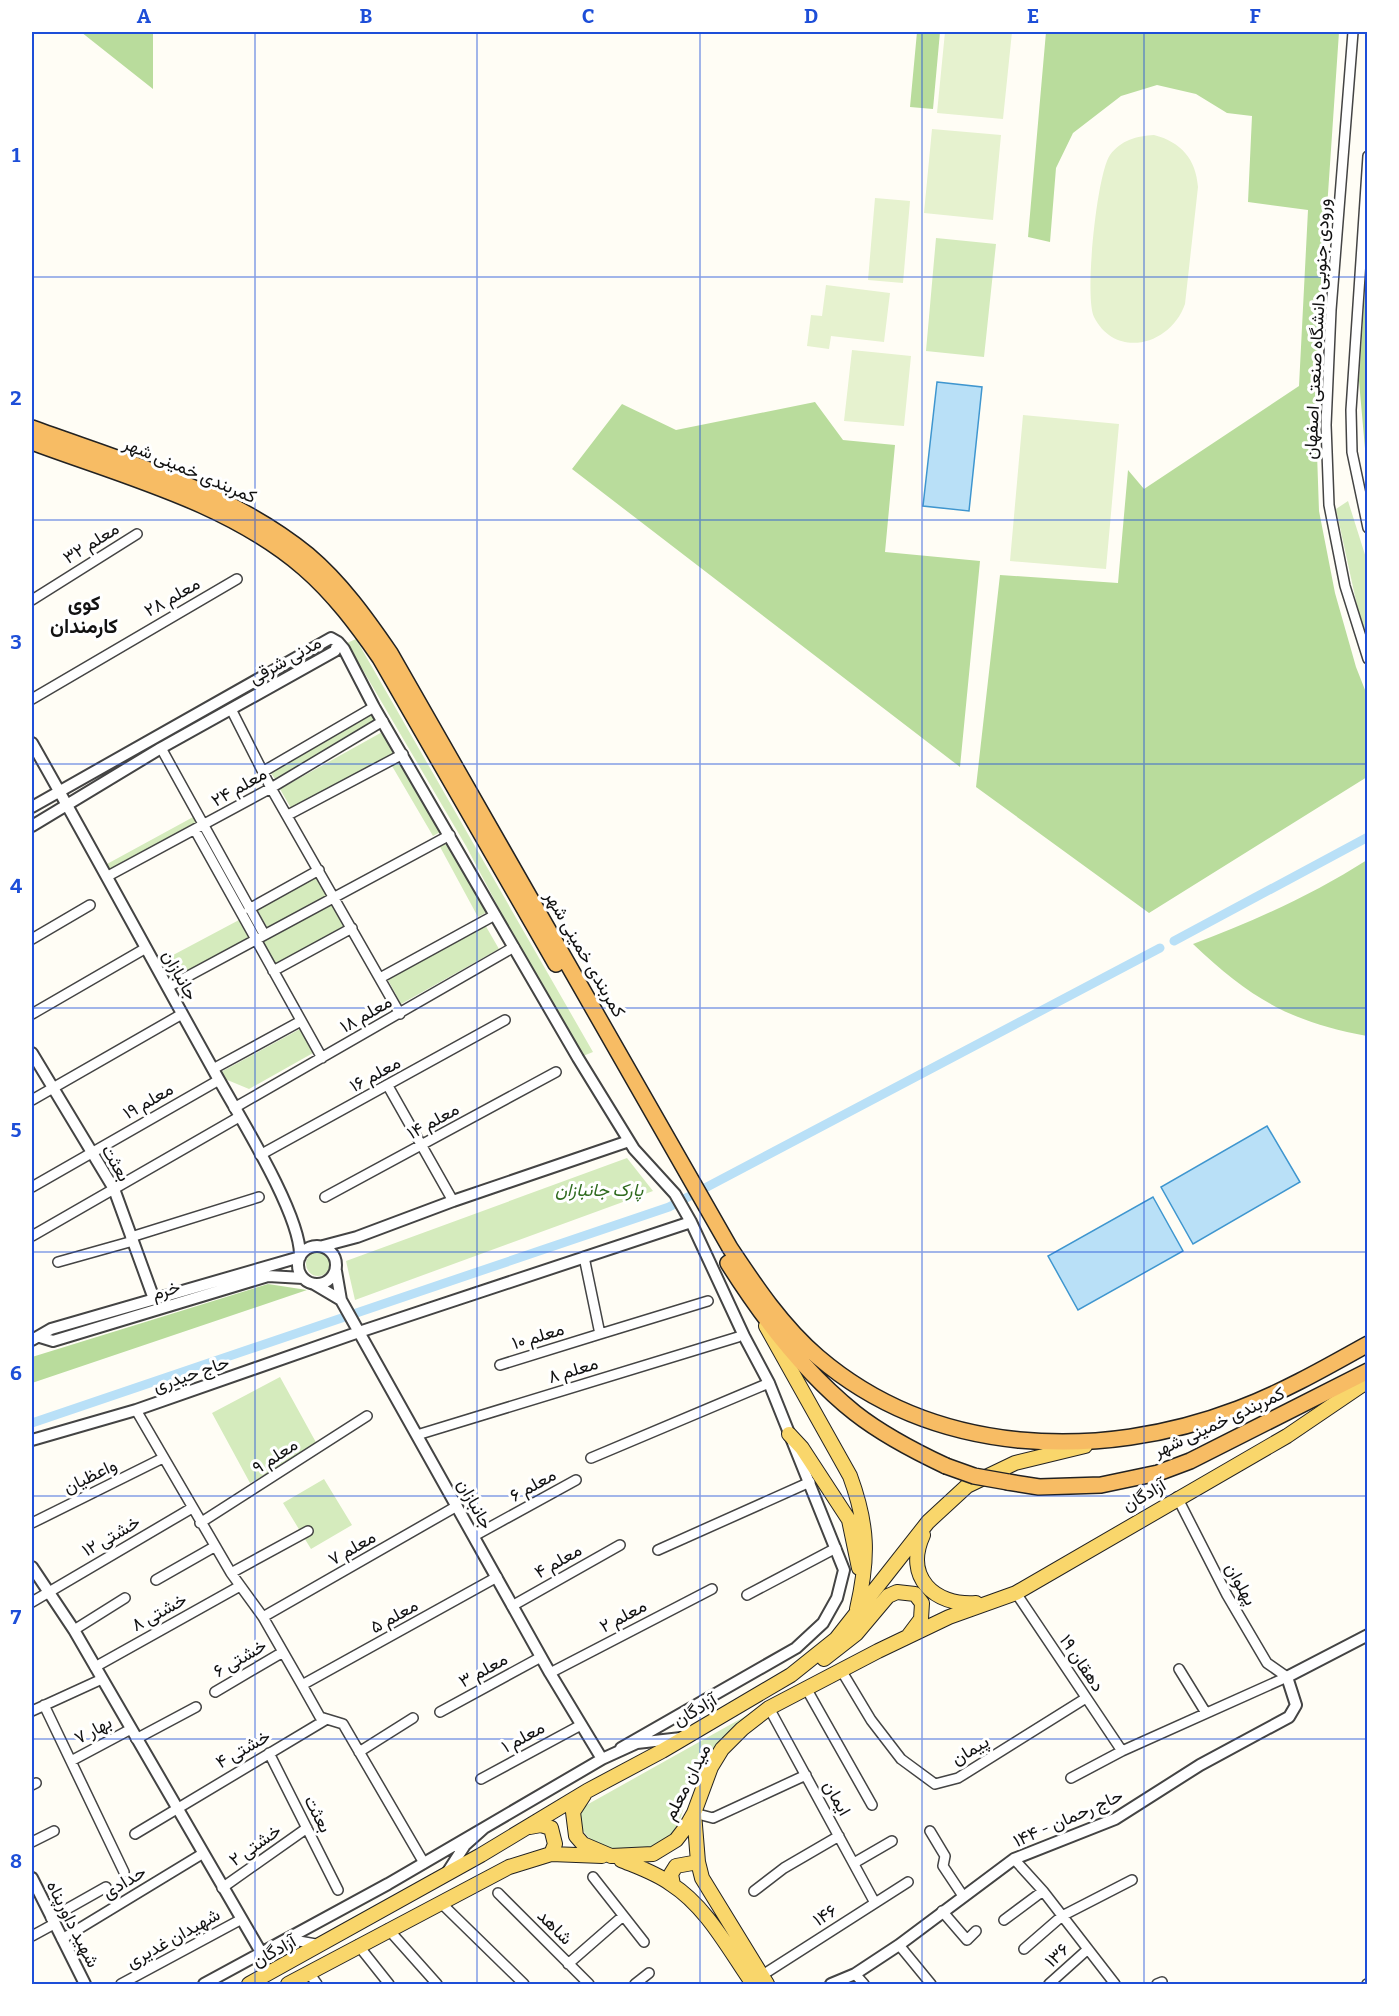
<svg xmlns="http://www.w3.org/2000/svg" width="1399" height="2016" font-family="Bitter,Vazirmatn,serif">
<style>
.green{fill:#d5ebbd}
.forest{fill:#b9dc9c}
.pitch{fill:#e6f2cf}
.water{fill:#b9e0f7;stroke:#3f96cf;stroke-width:1.5}
.lines{fill:none;stroke-linecap:round;stroke-linejoin:round}
.canal{stroke:#b9e0f7;stroke-width:9}
.minor-casing{stroke:#444;stroke-width:12}
.tertiary-casing{stroke:#444;stroke-width:14}
.primary-casing{stroke:#222;stroke-width:16}
.trunk-casing{stroke:#222;stroke-width:18}
.minor{stroke:#fff;stroke-width:9}
.tertiary{stroke:#fff;stroke-width:10}
.primary{stroke:#f9d66b;stroke-width:14}
.trunk{stroke:#f7bc64;stroke-width:15}
.trunk-bridge-casing{stroke:#222;stroke-width:18;stroke-linecap:butt}
.trunk-bridge{stroke:#f7bc64;stroke-width:15}
.grid{fill:none;stroke:#1d4ed8;stroke-width:1.5;stroke-opacity:0.55}
.labels{text-anchor:middle;dominant-baseline:central;stroke-width:6;stroke-linejoin:round;paint-order:stroke}
.street-label{font-size:18px;fill:#111;stroke:#fff}
.park-label{font-size:18px;font-style:italic;fill:#2f6b1f;stroke:#fff}
.neighbourhood-label{font-size:20px;font-weight:bold;fill:#111;stroke:#fff}
.neatline{fill:none;stroke:#1d4ed8;stroke-width:2}
.grid-label{font-size:20px;text-anchor:middle;font-weight:bold;fill:#1d4ed8}
</style>
<rect width="100%" height="100%" fill="#fffdf5"/>
<path class="green" d="M936,238L996,244L984,357L926,351Z
M1348,501L1367,561V636L1358,610L1336,509Z
M356,639L593,1052L578,1058L466,846L347,643Z
M373,711L378,720L275,779L269,770Z
M384,731L396,752L292,810L280,789Z
M401,761L442,831L433,836L392,766Z
M195,816L199,824L111,871L107,864Z
M448,840L487,912L478,917L439,845Z
M318,875L330,896L268,929L257,909Z
M333,904L345,927L275,965L262,942Z
M239,920L250,940L171,983L160,962Z
M484,923L499,949L401,1004L387,978Z
M300,1029L313,1053L249,1089L225,1079L221,1072Z
M627,1158L653,1191L355,1300L346,1261Z
M306 1264a12 12 0 1 1 24 0a12 12 0 1 1-24 0Z
M280,1377L318,1446L250,1483L212,1413Z
M324,1479L352,1525L311,1549L283,1503Z
M751,1713C727,1731 709,1752 694,1778C686,1792 685,1808 679,1822C664,1853 622,1858 595,1842C580,1833 578,1822 583,1807Z"/>
<path class="forest" d="M81,32H153V89Z
M917,32H940L933,109L910,107Z
M1046,32H1339L1319,326L1316,424L1319,511L1335,593L1356,667L1367,695V777L1149,913L976,787L1000,575L1118,583L1128,470L1144,489L1299,386L1308,210L1248,202L1252,116L1227,113L1196,94L1157,85L1121,96L1073,133L1056,168L1050,242L1028,237Z
M1367,262L1368,471H1367L1359,381Z
M815,402L843,440L895,445L885,552L980,561L960,767L572,469L622,404L676,430Z
M1367,860V1036C1290,1022 1250,998 1193,944C1254,921 1312,895 1367,860Z
M268,1284L307,1290L32,1383V1357Z"/>
<path class="pitch" d="M945,32H1012L1003,119L937,113Z
M932,129L1001,135L993,220L924,213Z
M1154,135C1181,142 1196,159 1198,187L1185,304C1171,345 1116,360 1094,317C1084,297 1097,173 1110,155C1121,140 1137,136 1154,135Z
M875,198L910,201L903,283L868,280Z
M826,285L890,293L884,342L831,336L829,349L807,346L811,315L822,316Z
M852,350L911,356L904,426L844,421Z
M1023,415L1119,424L1106,569L1010,561Z"/>
<path class="water" d="M937,382L982,387L969,511L923,506Z
M1267,1126L1300,1182L1193,1244L1161,1187Z
M1153,1197L1183,1251L1078,1310L1048,1256Z"/>
<g class="lines">
<path class="canal" d="M1174,941L1368,837
M32,1423L669,1207L1160,948"/>
<defs>
<path id="minor" d="M1353,32L1331,310L1326,425L1329,505L1345,586L1368,659
M1368,156L1351,410L1352,452L1368,528
M32,600L137,534
M32,699L237,579
M231,709L271,788L400,1014
M161,748L264,934
M264,771L374,707
M288,815L403,754
M195,830L322,1058
M108,876L271,788L383,721
M249,909L319,870
M32,939L90,905
M273,971L352,928
M380,978L495,915
M168,987L450,835
M32,1014L146,948
M213,1069L301,1021
M388,1086L453,1201
M32,1100L182,1014
M234,1108L514,947
M260,1155L505,1020
M32,1187L219,1080
M325,1197L556,1072
M32,1236L239,1117
M131,1237L259,1197
M58,1262L133,1241
M600,1334L708,1301
M500,1365L600,1334L584,1257
M136,1410L231,1573
M417,1435L738,1337
M591,1458L769,1383
M32,1523L163,1458
M200,1523L367,1416
M474,1536L576,1480
M658,1550L810,1482
M156,1580L214,1547
M1016,1593L1122,1751
M747,1595L836,1548
M32,1602L192,1508
M512,1606L620,1545
M263,1617L457,1506
M74,1630L125,1598
M95,1667L240,1586
M1179,1669L1206,1713
M841,1670L871,1720L901,1759L935,1784L958,1778L1086,1698
M550,1673L712,1589
M302,1685L263,1617L231,1573L308,1531
M806,1688L872,1805
M215,1692L283,1652
M44,1705L124,1872
M769,1708L875,1903
M32,1711L102,1679
M440,1712L541,1657
M136,1739L196,1707
M359,1752L413,1718
M269,1753L338,1890
M71,1761L131,1729
M1071,1778L1122,1751L1287,1677L1267,1663L1227,1595L1177,1497
M481,1779L581,1725
M32,1785L36,1783
M694,1813L713,1818L806,1775
M930,1831L945,1856L943,1866L963,1896
M135,1834L327,1719
M32,1842L54,1831
M1014,1859L1043,1891L1115,1984
M424,1863L343,1724L320,1717L302,1685L497,1577
M854,1863L892,1841
M593,1877L644,1942
M222,1888L307,1828
M754,1891L784,1868L839,1836
M498,1893L589,1984
M441,1903L524,1984
M942,1911L967,1940L976,1931
M51,1918L106,1887
M1004,1920L1043,1891
M388,1929L437,1984
M32,1936L54,1924
M62,1939L202,1854
M288,1939L321,1945
M358,1945L389,1984
M899,1945L931,1984
M1024,1949L1062,1916L1132,1880
M568,1964L623,1916
M309,1973L317,1984
M855,1974L864,1984
M761,1976L908,1882
M121,1984L240,1920
M635,1984L649,1973
M1049,1984L1088,1949
M1157,1984L1162,1982
M1367,1984H1368"/>
<path id="tertiary" d="M338,642L344,649L374,707L578,1058L634,1149L675,1194L691,1222L744,1336L769,1383L844,1570L837,1598L823,1623L796,1648L621,1748
M32,743C94,852 153,962 214,1071C237,1113 300,1212 300,1255
M32,807L331,638L338,642L335,651L161,748L32,826
M32,1053L114,1189L154,1299
M298 1265a19 19 0 1 1 38 0a19 19 0 1 1-38 0Z
M323,1246L357,1237L453,1201L629,1141
M336,1271L341,1300L550,1673L602,1759
M314,1284L341,1300
M40,1337L53,1341L268,1276L303,1278
M32,1340L51,1329L300,1257
M32,1440L136,1410L359,1332L691,1222
M32,1567L74,1630L262,1954
M447,1873L465,1845L484,1828L602,1759L637,1743L681,1738
M32,1878L85,1984
M204,1984L388,1884L484,1828
M831,1984L855,1974L899,1945L1014,1859L1115,1819L1200,1765L1289,1717L1296,1705L1287,1677L1368,1635"/>
<path id="primary" d="M766,1326L850,1476C868,1525 869,1557 857,1609
M789,1434L802,1448L849,1520L859,1568
M923,1535C904,1577 934,1606 976,1603
M824,1659L856,1634L888,1596L897,1592L915,1594L922,1603L921,1619L909,1635
M584,1795L573,1812L576,1836L583,1844L611,1856L653,1854L676,1840L686,1827L694,1813L711,1767L722,1749L742,1729L769,1708L878,1651L949,1617L1016,1593L1287,1436L1368,1381
M694,1813L698,1862L702,1878L767,1984
M530,1827L541,1825L551,1828L555,1844L551,1854
M621,1860C638,1867 656,1873 671,1884C707,1907 729,1950 753,1984
M673,1885L671,1874L676,1866L698,1862
M249,1984L481,1855L587,1791L662,1751L791,1675L836,1639L928,1522L967,1486L1015,1463L1085,1446
M288,1984L509,1867L551,1854L602,1856"/>
<path id="trunk" d="M32,428C125,462 230,491 308,555C341,583 366,618 390,653L730,1248C756,1287 782,1326 818,1357C934,1456 1099,1462 1238,1409C1283,1392 1325,1368 1368,1344
M32,442C123,476 229,503 304,568C334,594 357,625 380,658L556,964
M728,1263C762,1317 805,1373 855,1413C883,1435 914,1451 946,1466
M1008,1482L1039,1487L1101,1485L1158,1473L1190,1461L1368,1371"/>
</defs>
<use href="#minor" class="minor-casing"/>
<use href="#tertiary" class="tertiary-casing"/>
<use href="#primary" class="primary-casing"/>
<use href="#trunk" class="trunk-casing"/>
<use href="#minor" class="minor"/>
<use href="#tertiary" class="tertiary"/>
<use href="#primary" class="primary"/>
<use href="#trunk" class="trunk"/>
<defs>
<path id="trunk-bridge" d="M946,1466L974,1476L1008,1482"/>
</defs>
<use href="#trunk-bridge" class="trunk-bridge-casing"/>
<use href="#trunk-bridge" class="trunk-bridge"/>
</g>
<path class="grid" d="M255,32V1984M477,32V1984M700,32V1984M922,32V1984M1144,32V1984M32,277H1368M32,520H1368M32,764H1368M32,1008H1368M32,1252H1368M32,1496H1368M32,1739H1368"/>
<g class="labels">
<g class="street-label">
<text transform="translate(1317 329) rotate(-87)">ورودی جنوبی دانشگاه صنعتی اصفهان</text>
<text transform="translate(190 470) rotate(23)">کمربندی خمینی شهر</text>
<text transform="translate(91 543) rotate(-32)">معلم ۳۲</text>
<text transform="translate(172 597) rotate(-30)">معلم ۲۸</text>
<text transform="translate(285 660) rotate(-29)">مدنی شرقی</text>
<text transform="translate(239 787) rotate(-30)">معلم ۲۴</text>
<text transform="translate(585 954) rotate(60)">کمربندی خمینی شهر</text>
<text transform="translate(180 975) rotate(61)">جانبازان</text>
<text transform="translate(366 1014) rotate(-30)">معلم ۱۸</text>
<text transform="translate(375 1074) rotate(-29)">معلم ۱۶</text>
<text transform="translate(148 1101) rotate(-30)">معلم ۱۹</text>
<text transform="translate(433 1121) rotate(-29)">معلم ۱۴</text>
<text transform="translate(116 1163) rotate(60)">بعثت</text>
<text transform="translate(166 1290) rotate(-17)">خرم</text>
<text transform="translate(538 1336) rotate(-17)">معلم ۱۰</text>
<text transform="translate(573 1370) rotate(-17)">معلم ۸</text>
<text transform="translate(191 1374) rotate(-19)">حاج حیدری</text>
<text transform="translate(1219 1422) rotate(-25)">کمربندی خمینی شهر</text>
<text transform="translate(275 1456) rotate(-33)">معلم ۹</text>
<text transform="translate(90 1476) rotate(-26)">واعظیان</text>
<text transform="translate(533 1485) rotate(-29)">معلم ۶</text>
<text transform="translate(1144 1495) rotate(-30)">آزادگان</text>
<text transform="translate(475 1504) rotate(61)">جانبازان</text>
<text transform="translate(111 1536) rotate(-30)">خشتی ۱۲</text>
<text transform="translate(352 1548) rotate(-30)">معلم ۷</text>
<text transform="translate(558 1561) rotate(-30)">معلم ۴</text>
<text transform="translate(1241 1584) rotate(61)">پهلوان</text>
<text transform="translate(159 1612) rotate(-29)">خشتی ۸</text>
<text transform="translate(394 1616) rotate(-29)">معلم ۵</text>
<text transform="translate(623 1616) rotate(-28)">معلم ۲</text>
<text transform="translate(240 1658) rotate(-30)">خشتی ۶</text>
<text transform="translate(1082 1663) rotate(56)">دهقان ۱۹</text>
<text transform="translate(483 1670) rotate(-29)">معلم ۳</text>
<text transform="translate(695 1710) rotate(-30)">آزادگان</text>
<text transform="translate(93 1730) rotate(-28)">بهار ۷</text>
<text transform="translate(523 1737) rotate(-29)">معلم ۱</text>
<text transform="translate(243 1749) rotate(-30)">خشتی ۴</text>
<text transform="translate(970 1750) rotate(-31)">پیمان</text>
<text transform="translate(687 1782) rotate(-63)">میدان معلم</text>
<text transform="translate(837 1798) rotate(61)">ایمان</text>
<text transform="translate(318 1814) rotate(63)">بعثت</text>
<text transform="translate(1068 1818) rotate(-24)">حاج رحمان - ۱۴۴</text>
<text transform="translate(255 1845) rotate(-35)">خشتی ۲</text>
<text transform="translate(124 1882) rotate(-31)">حدادی</text>
<text transform="translate(825 1915) rotate(-33)">۱۴۶</text>
<text transform="translate(73 1924) rotate(63)">شهید داورپناه</text>
<text transform="translate(555 1927) rotate(45)">شاهد</text>
<text transform="translate(173 1938) rotate(-29)">شهیدان غدیری</text>
<text transform="translate(274 1951) rotate(-29)">آزادگان</text>
<text transform="translate(1057 1955) rotate(-43)">۱۳۶</text>
</g>
<g class="park-label">
<text x="599" y="1190">پارک جانبازان</text>
</g>
<g class="neighbourhood-label">
<text x="84" y="603">کوی<tspan x="84" dy="23">کارمندان</tspan></text>
</g>
</g>
<rect width="1399" height="2016" fill="none" stroke="#ffffff" stroke-width="66"/>
<rect x="33" y="33" width="1333" height="1950" class="neatline"/>
<g class="grid-label">
<text x="144" y="23">A</text>
<text x="366" y="23">B</text>
<text x="588" y="23">C</text>
<text x="811" y="23">D</text>
<text x="1033" y="23">E</text>
<text x="1255" y="23">F</text>
<text x="16" y="162">1</text>
<text x="16" y="405">2</text>
<text x="16" y="649">3</text>
<text x="16" y="893">4</text>
<text x="16" y="1137">5</text>
<text x="16" y="1380">6</text>
<text x="16" y="1624">7</text>
<text x="16" y="1868">8</text>
</g>
</svg>
